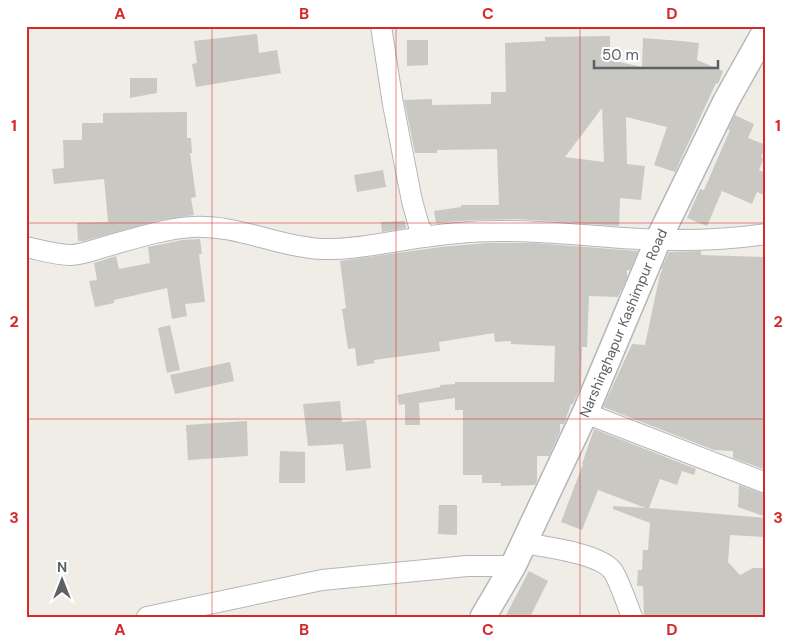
<svg xmlns="http://www.w3.org/2000/svg" width="792" height="643" font-family="'DM Sans',sans-serif">
<style>
.building{fill:#cac8c3;fill-rule:evenodd}
.lines{fill:none;stroke-linecap:round;stroke-linejoin:round}
.minor-casing{stroke:#b3b6ba;stroke-width:22}
.tertiary-casing{stroke:#b3b6ba;stroke-width:28}
.minor{stroke:#fff;stroke-width:20}
.tertiary{stroke:#fff;stroke-width:25}
.grid{fill:none;stroke:#d62828;stroke-width:1;stroke-opacity:0.55}
.labels{text-anchor:middle;dominant-baseline:central;stroke-width:4.5;stroke-linejoin:round;paint-order:stroke}
.street-label{font-size:14px;fill:#5d6166;stroke:#fff}
.neatline{fill:none;stroke:#d62828;stroke-width:2}
.grid-label{font-size:16px;text-anchor:middle;font-weight:bold;fill:#d62828}
</style>
<rect width="100%" height="100%" fill="#efede6"/>
<path class="building" d="M257,34L259,53L277,50L281,73L196,87L192,64L197,63L194,41Z
M610,36V60L642,67L643,38L681,41L699,43L697,60L723,71L718,84L716,83L675,172L654,165L667,127L626,117L627,164L645,166L641,200L620,198L619,226L516,219L474,220L436,223L434,211L461,207V205H499L497,149L437,150V153H415L404,100L432,99V105L491,104V92H506L505,43L545,41V37ZM602,108L604,162L565,157Z
M407,40H428V65L407,66Z
M130,78H157V93L130,98Z
M187,112V138H191L192,153H190L196,197L191,198L194,215L156,221L84,241H78L77,223L108,222L104,179L54,184L52,169L64,168L63,140H82V123H103V113Z
M735,115L754,124L748,138L766,145L761,157L764,158L759,170L766,173V196L757,192L752,204L722,191L707,226L687,218L700,189L704,190L730,130L728,129Z
M383,170L386,187L357,192L354,175Z
M405,221L406,228L382,232L381,222Z
M200,239L202,254H199L205,302L185,304L187,316L172,319L167,288L114,300V303L95,307L89,281L97,280L94,263L116,256L119,269L150,263L148,247L182,240Z
M487,243H533L638,251L630,270H627V278L618,297L589,296L587,347H582L581,386L573,404H571L564,424H560V432L549,456H537V481L535,485L501,486V483H482V475H463V410H455V398L419,403L420,425H405V404L399,405L397,395L440,387V385L455,384V382H554L555,346L511,344V341L495,342L494,333L439,342L440,351L374,360L375,363L357,366L355,348L348,349L342,309L346,308L340,261L441,247Z
M701,251V255L766,257V470L733,458V451L714,450L603,407L632,344L645,345L660,274L663,269H661L669,252Z
M170,325L180,370L167,373L158,328Z
M230,362L234,381L175,394L170,375Z
M340,401L342,422L366,420L371,468L346,471L343,444L308,446L303,404Z
M247,421L248,456L188,460L186,425Z
M594,429L696,469L694,475L682,471L677,485L660,479L649,508L766,518V537L730,535L728,562L740,575L753,568H766V616L644,617L643,586H637L638,570H642L643,550H648L650,523L613,509V506L646,508L598,490L582,530L561,522L583,464H582Z
M280,451L305,452V483H279Z
M739,485L766,495V517L738,507Z
M439,505H457V535L438,534Z
M529,571L548,581L530,617H505Z"/>
<g class="lines">
<defs>
<path id="minor" d="M381,26L393,104L412,201L419,226L426,237
M26,247C41,250 56,255 71,255C81,255 94,250 104,247C133,239 162,229 192,227C236,224 278,247 322,249C350,250 377,244 404,240C435,235 467,231 498,231C546,230 594,237 641,239C683,241 725,240 766,234
M585,413L766,483
M523,543C545,547 598,553 612,570C618,577 628,607 632,617
M147,617L322,580L467,566H513"/>
<g id="tertiary">
<path id="s1" d="M483,617L513,566L586,411L658,240L726,101L766,30"/>
</g>
</defs>
<use href="#minor" class="minor-casing"/>
<use href="#tertiary" class="tertiary-casing"/>
<use href="#minor" class="minor"/>
<use href="#tertiary" class="tertiary"/>
</g>
<path class="grid" d="M212,26V617M396,26V617M580,26V617M26,223H766M26,419H766"/>
<g class="labels">
<g class="street-label">
<text stroke="none"><textPath href="#s1" startOffset="326">Narshinghapur Kashimpur Road</textPath></text>
</g>
</g>
<rect width="792" height="643" fill="none" stroke="#ffffff" stroke-width="55"/>
<g transform="translate(62 580)" stroke="#ffffff" stroke-width="4" paint-order="stroke">
<path d="M0-4L9 19L0 12L-9 19Z" fill="#5d6166"/>
<text y="-8" font-size="14" font-weight="bold" text-anchor="middle" fill="#5d6166">N</text>
</g>
<path d="M594 60v8h124v-8" fill="none" stroke="#5d6166" stroke-width="2.5"/>
<text x="602" y="60" font-size="15" fill="#5d6166" stroke="#ffffff" stroke-width="4" paint-order="stroke">50 m</text>
<rect x="28" y="28" width="736" height="588" class="neatline"/>
<g class="grid-label">
<text x="120" y="19">A</text>
<text x="304" y="19">B</text>
<text x="488" y="19">C</text>
<text x="672" y="19">D</text>
<text x="14" y="131">1</text>
<text x="778" y="131">1</text>
<text x="14" y="327">2</text>
<text x="778" y="327">2</text>
<text x="14" y="523">3</text>
<text x="778" y="523">3</text>
<text x="120" y="635">A</text>
<text x="304" y="635">B</text>
<text x="488" y="635">C</text>
<text x="672" y="635">D</text>
</g>
</svg>
